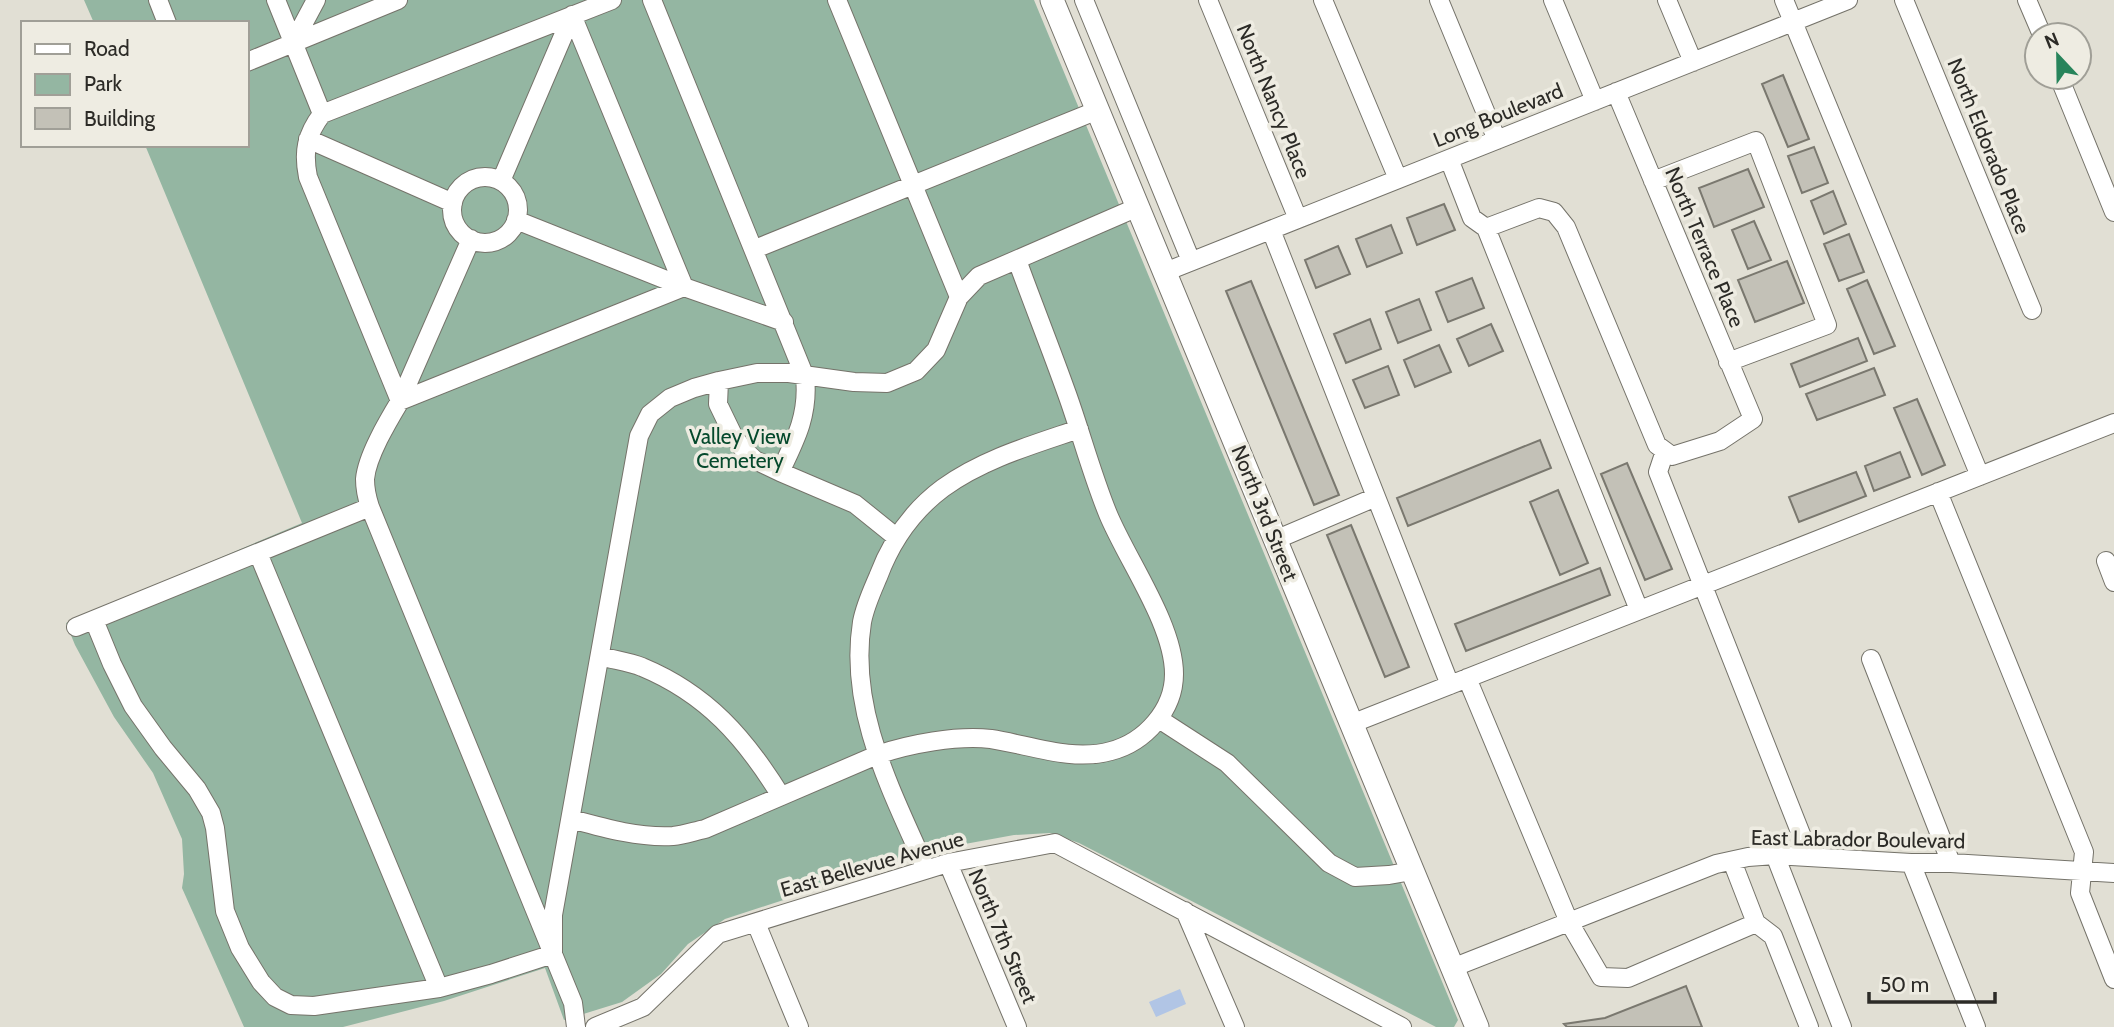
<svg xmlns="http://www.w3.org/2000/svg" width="2114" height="1027" font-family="Cabin,sans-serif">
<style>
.green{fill:#94b6a2}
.water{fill:#b1c5e5}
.building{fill:#c3c1b7;stroke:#7a786f;stroke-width:2}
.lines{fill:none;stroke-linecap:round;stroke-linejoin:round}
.minor-casing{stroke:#75736a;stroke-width:20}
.major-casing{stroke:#75736a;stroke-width:25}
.minor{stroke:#fff;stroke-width:18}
.major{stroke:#fff;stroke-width:23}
.labels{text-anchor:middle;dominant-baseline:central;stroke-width:7;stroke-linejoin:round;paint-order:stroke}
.street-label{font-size:21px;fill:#2c2b27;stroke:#eeece2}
.park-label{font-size:21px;fill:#05492c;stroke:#eeece2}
</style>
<rect width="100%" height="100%" fill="#e1dfd4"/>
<path class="green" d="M84,0H1034L1458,1020L1454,1027H1436L1079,843L1050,833L1014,835L943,848L725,919L688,944L661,974L622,1002L564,1020L545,968L444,1001L343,1027H244L182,888L184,874L182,839L153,773L114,717L75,645L66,623L302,523L145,145H247V23H94Z"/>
<path class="water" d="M1180,989L1186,1004L1156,1017L1149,1002Z"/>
<path class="building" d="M1783,75L1809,139L1788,147L1762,84Z
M1814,147L1828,183L1802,193L1788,156Z
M1748,169L1764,207L1714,227L1699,188Z
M1833,191L1846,224L1824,234L1811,201Z
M1444,204L1455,230L1417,245L1407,218Z
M1754,221L1771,260L1748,269L1732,230Z
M1391,225L1402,253L1367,267L1356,239Z
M1849,234L1864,272L1839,281L1824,244Z
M1338,246L1350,274L1316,288L1305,260Z
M1787,261L1804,303L1755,322L1738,280Z
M1472,278L1484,308L1448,322L1436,292Z
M1867,280L1895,346L1874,354L1847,289Z
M1251,281L1339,495L1314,505L1226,291Z
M1419,299L1431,330L1398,343L1386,312Z
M1370,319L1381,349L1346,363L1334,334Z
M1491,324L1503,351L1469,366L1457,339Z
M1858,338L1867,361L1800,387L1791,364Z
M1439,345L1451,372L1415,387L1404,360Z
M1388,366L1399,395L1365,408L1353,380Z
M1874,368L1885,395L1817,420L1806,394Z
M1917,399L1945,465L1922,475L1894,408Z
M1540,440L1551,468L1408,526L1397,498Z
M1900,452L1910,477L1874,491L1865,466Z
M1627,463L1672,569L1645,580L1601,474Z
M1856,472L1866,496L1799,522L1789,497Z
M1558,490L1588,563L1560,575L1530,502Z
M1351,525L1409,667L1385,677L1327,535Z
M1600,568L1610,595L1466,651L1455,624Z
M1686,986L1702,1027H1567L1564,1024L1605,1018Z"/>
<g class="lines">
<defs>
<path id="minor" d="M158,0L167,23
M276,0L322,114C306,135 303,152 308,177L400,401L684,287L572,15
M652,0L805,377C809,414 796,439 780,472
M837,0L959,297
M1084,0L1191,261
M1208,0L1298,219
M1323,0L1398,179
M1439,0L1497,140
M1553,0L1595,101
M1667,0L1693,62
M1784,0L1980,476
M1904,0L2032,310
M2027,0L2042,35
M293,43L316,0
M247,62L398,0
M2059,77L2114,212
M322,114L612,0
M308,139L453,203
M1449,159L1472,218L1486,228L1639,610
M452 210a33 33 0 1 1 66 0a33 33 0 1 1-66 0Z
M501,181L572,15
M1653,181L1756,141L1827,325L1728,362
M516,220L684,287L784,322
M1486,228L1539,208L1554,212L1566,227L1657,445L1672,456L1720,441L1753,419L1616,92
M1271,230L1450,685
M471,239L400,401C388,421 367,456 365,479C365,489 367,498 370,507L573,1003L576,1027
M755,249L1098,110
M1165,272L1848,0
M719,381L718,404L733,435L743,449L755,460L780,472L855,504L896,537
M1665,451L1658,472L1810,857
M1938,492L2084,852L2080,893L2114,979
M1275,540L1376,497
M258,553L439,988
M2106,561L2114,582
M94,620L112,664L133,706L163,748L197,789L211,813L215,828L225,911L240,948L261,982L275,997L291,1005L314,1006L439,988L491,974L553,954V915L639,436L650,414L670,398L694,388L719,381L757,373H789L854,382L887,383L916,371L936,350L959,297L979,276L1138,207
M76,627L370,507
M600,656C614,660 629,662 642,667C707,694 745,738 781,796
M1871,659L1951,863
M1467,678L1569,922L1601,977L1628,978L1756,923L1732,861
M1159,719L1227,763L1329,863L1355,877L1389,875L1412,871
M1351,724L2114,423
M571,819C604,828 639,838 673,836C684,835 695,831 705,829L877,755C909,744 957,735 991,739C1030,745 1072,762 1111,751C1145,742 1174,710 1174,674C1174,625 1127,560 1108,514C1092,475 1081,433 1067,394C1051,349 1033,304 1017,260
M1775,855L1842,1027
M948,863L1017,1027
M1911,863L1976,1027
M926,869C892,791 848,710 862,622C865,606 872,591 878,577C891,542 912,511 943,488C983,459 1032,445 1079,429
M1185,911L1235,1027
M756,923L799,1027
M1756,923L1773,936L1809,1027
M1452,968L1716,864L1748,857L1775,855L1911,863H1951L2114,873
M595,1027L643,1007L718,934L948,863L1055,843L1402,1027"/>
<path id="major" d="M1052,0L1477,1027"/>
</defs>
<use href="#minor" class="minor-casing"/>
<use href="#major" class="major-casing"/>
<use href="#minor" class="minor"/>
<use href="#major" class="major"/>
</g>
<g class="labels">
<g class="street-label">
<text transform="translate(1274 101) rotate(68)">North Nancy Place</text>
<text transform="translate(1498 115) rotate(-22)">Long Boulevard</text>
<text transform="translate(1989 146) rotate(68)">North Eldorado Place</text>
<text transform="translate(1705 247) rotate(67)">North Terrace Place</text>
<text transform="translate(1265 513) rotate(68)">North 3rd Street</text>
<text transform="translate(1858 839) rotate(1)">East Labrador Boulevard</text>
<text transform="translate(872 864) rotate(-16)">East Bellevue Avenue</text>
<text transform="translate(1003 936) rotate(67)">North 7th Street</text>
</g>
<g class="park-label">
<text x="740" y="436">Valley View<tspan x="740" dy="24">Cemetery</tspan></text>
</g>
</g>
<rect x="21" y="21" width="228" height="126" fill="#eeece2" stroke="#a09f97" stroke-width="2"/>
<rect x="35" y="44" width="35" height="10" fill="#ffffff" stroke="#a09f97" stroke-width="2"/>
<text x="84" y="56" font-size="21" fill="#2c2b27">Road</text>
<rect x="35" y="74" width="35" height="21" fill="#94b6a2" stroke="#a09f97" stroke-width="2"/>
<text x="84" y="91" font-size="21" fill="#2c2b27">Park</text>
<rect x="35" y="108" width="35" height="21" fill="#c3c1b7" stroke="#a09f97" stroke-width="2"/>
<text x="84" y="126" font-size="21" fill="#2c2b27">Building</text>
<g transform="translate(2058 56) rotate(338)"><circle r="33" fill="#eeece2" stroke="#a09f97" stroke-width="2"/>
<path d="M0-5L12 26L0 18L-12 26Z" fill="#27845b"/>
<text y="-10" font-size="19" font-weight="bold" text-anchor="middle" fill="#2c2b27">N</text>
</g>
<path d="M1869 992v10h126v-10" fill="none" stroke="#2c2b27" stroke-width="3.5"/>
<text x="1880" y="992" font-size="21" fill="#2c2b27" stroke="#eeece2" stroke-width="5" paint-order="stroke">50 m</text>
</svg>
